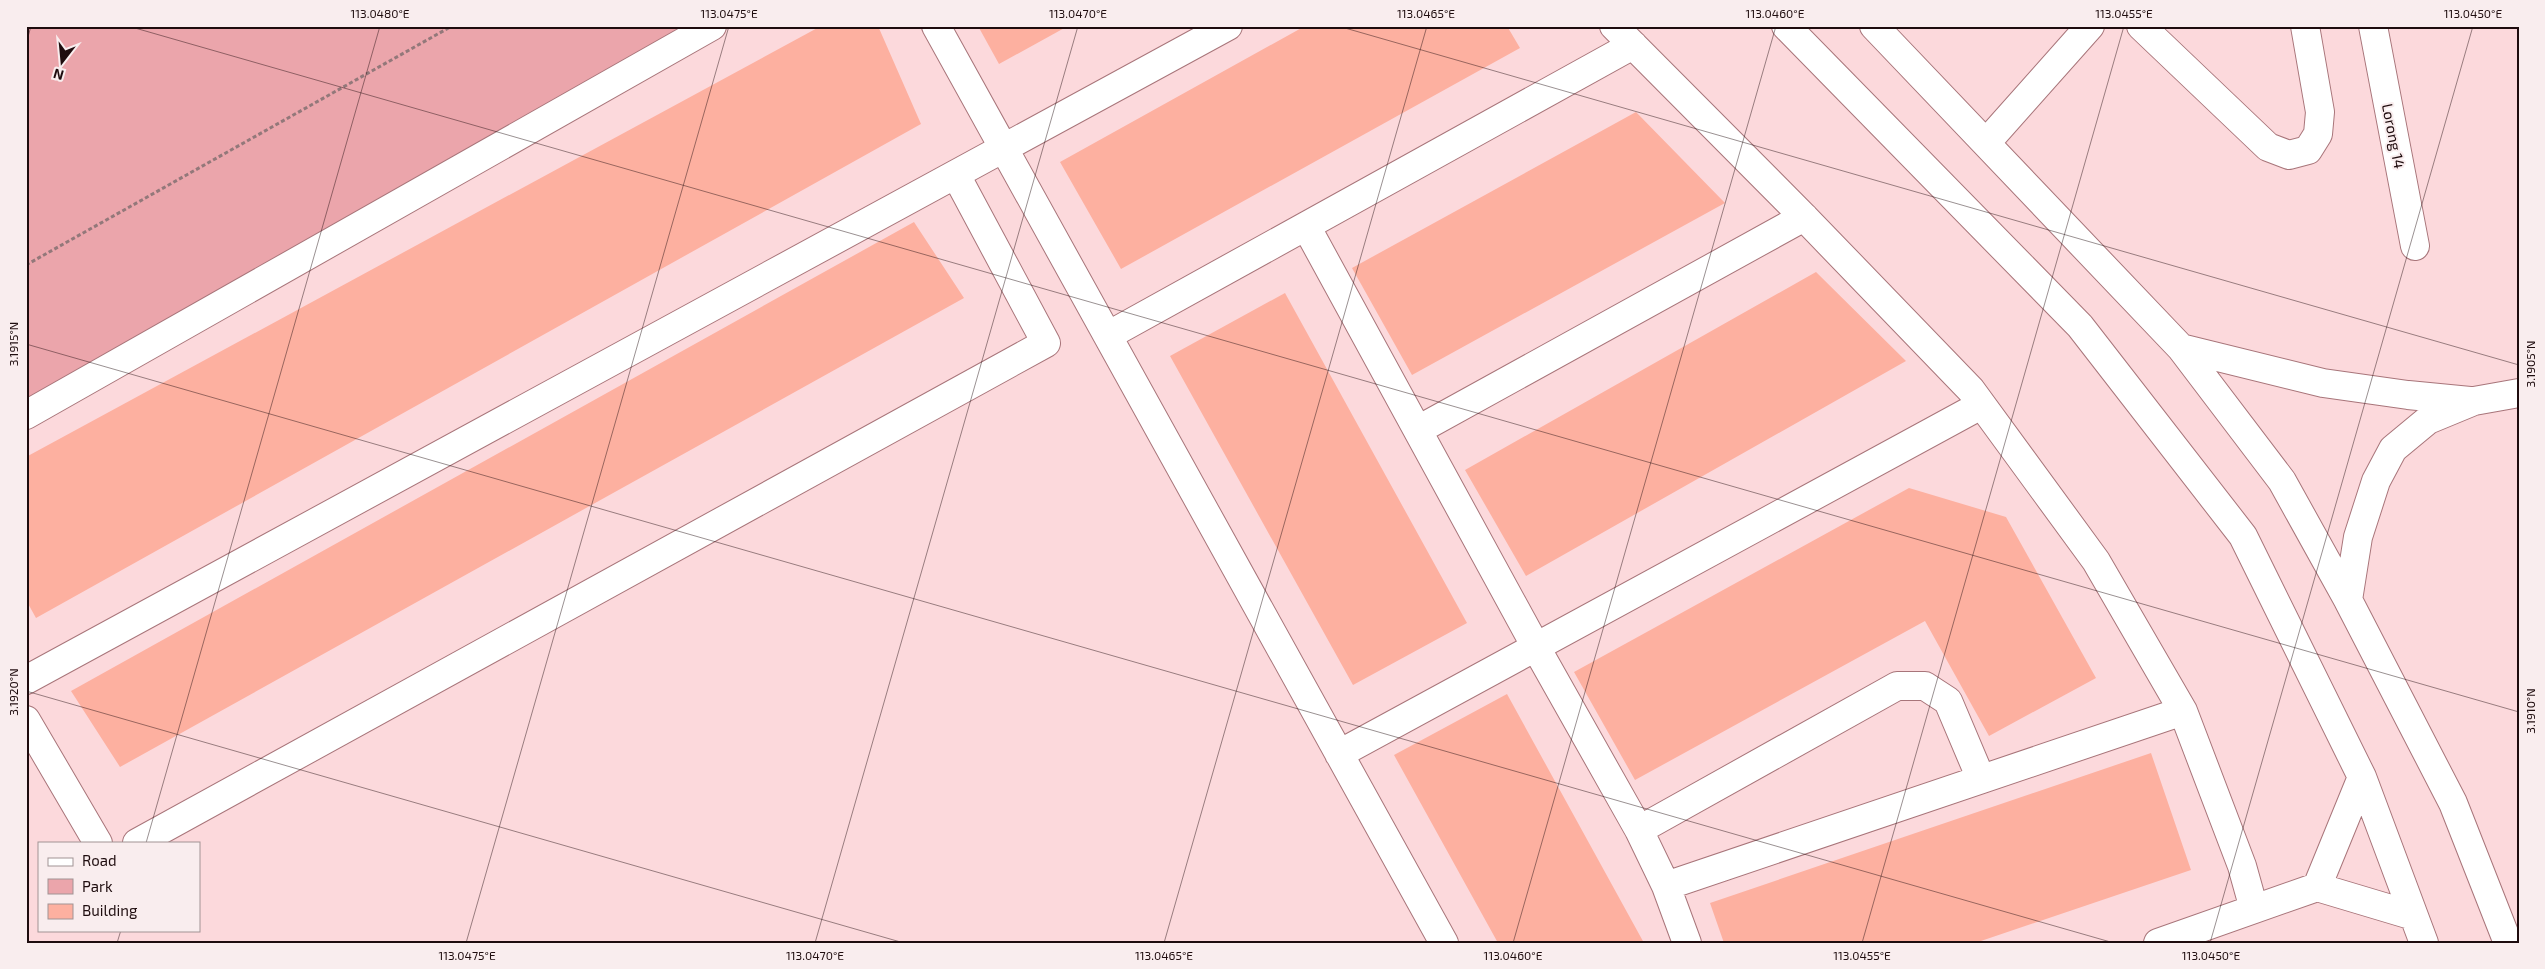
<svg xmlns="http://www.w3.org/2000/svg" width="2545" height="969" font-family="'Exo 2',sans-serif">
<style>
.green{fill:#eba5ab}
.building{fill:#fdb0a0}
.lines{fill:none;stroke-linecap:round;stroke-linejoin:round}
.minor-casing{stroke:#a8757a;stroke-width:30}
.path{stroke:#93787a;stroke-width:3;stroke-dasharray:4 2.5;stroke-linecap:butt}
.minor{stroke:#fff;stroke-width:28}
.ticks{fill:none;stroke:#1e0c0e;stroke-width:1;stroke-opacity:0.45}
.labels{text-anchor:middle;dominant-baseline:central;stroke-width:4;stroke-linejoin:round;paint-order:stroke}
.street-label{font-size:15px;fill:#1e0c0e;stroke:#f9edee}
.neatline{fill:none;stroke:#1e0c0e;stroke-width:2}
.ticks-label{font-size:12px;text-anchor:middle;fill:#1e0c0e}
</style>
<rect width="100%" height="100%" fill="#fcd9dc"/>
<path class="green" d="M26,26H712L26,415Z"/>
<path class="building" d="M821,26H878L921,124L36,618L26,600V457Z
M978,26H1068L999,64Z
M1305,26H1507L1520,48L1121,269L1060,162Z
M1636,112L1725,203L1412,375L1352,268Z
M914,222L964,298L120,767L71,691Z
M1816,272L1906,361L1526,576L1465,470Z
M1285,293L1467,623L1353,685L1170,356Z
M1909,488L2006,517L2096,678L1989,736L1925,621L1635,780L1574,672Z
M1507,694L1644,943H1498L1394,755Z
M2151,753L2191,870L1975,943H1724L1710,903Z"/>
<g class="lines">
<defs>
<path id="minor" d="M936,26L1444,943
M1614,26L1804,217L1971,390L2096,561L2183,711L2242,866L2254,909
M1786,26L2080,326L2243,536L2362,777L2424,943
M1874,26L2181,348L2282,481L2348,600L2453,803L2508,943
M2141,26L2268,147L2289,155L2308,150L2318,134L2320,112L2305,26
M2373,26L2415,246
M1986,143L2090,26
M1306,226L1542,658L1639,830L1666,886L1687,943
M1109,335L1633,45
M2181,348L2323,383L2408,395L2470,401
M26,415L712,26
M1418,430L1804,217
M2348,600L2358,537L2376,481L2393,449L2428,420L2474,401L2519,393
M26,680L1228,26
M26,720L98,843
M1339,754L1981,405
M1639,830L1897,686H1925L1948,701L1981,779
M137,843L1046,343L956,175
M1666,886L2183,711
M2317,887L2362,777
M2158,943L2317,887L2414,916"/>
</defs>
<use href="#minor" class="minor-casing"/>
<path class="path" d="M26,265L452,26"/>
<use href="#minor" class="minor"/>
</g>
<path class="ticks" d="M128,26L2519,712M1338,26L2519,365M26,44L31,26M26,344L2114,943M26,691L904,943M146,843L380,26M117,943L121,930M466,943L729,26M815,943L1078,26M1164,943L1427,26M1513,943L1776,26M1862,943L2124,26M2210,943L2473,26"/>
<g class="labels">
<g class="street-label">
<text transform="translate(2394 136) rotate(79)">Lorong 14</text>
</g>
</g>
<rect width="2545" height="969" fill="none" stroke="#f9edee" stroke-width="55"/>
<rect x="38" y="842" width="162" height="90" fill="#f9edee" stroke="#a19394"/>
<rect x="48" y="858" width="25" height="8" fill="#ffffff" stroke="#a19394"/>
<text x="82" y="866" font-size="15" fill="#1e0c0e">Road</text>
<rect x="48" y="879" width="25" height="15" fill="#eba5ab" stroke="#a19394"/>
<text x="82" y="892" font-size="15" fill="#1e0c0e">Park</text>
<rect x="48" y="904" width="25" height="15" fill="#fdb0a0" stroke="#a19394"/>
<text x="82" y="916" font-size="15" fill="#1e0c0e">Building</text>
<g transform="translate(62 62) rotate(196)" stroke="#f9edee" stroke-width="4" paint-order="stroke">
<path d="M0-4L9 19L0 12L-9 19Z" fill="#1e0c0e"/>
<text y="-8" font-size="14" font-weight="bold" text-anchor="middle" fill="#1e0c0e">N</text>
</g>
<rect x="28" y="28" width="2490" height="914" class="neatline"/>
<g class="ticks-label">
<text x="380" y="18">113.0480°E</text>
<text x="729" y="18">113.0475°E</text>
<text x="1078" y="18">113.0470°E</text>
<text x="1426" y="18">113.0465°E</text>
<text x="1775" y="18">113.0460°E</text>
<text x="2124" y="18">113.0455°E</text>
<text x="2473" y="18">113.0450°E</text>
<text transform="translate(14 344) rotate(-90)" y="4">3.1915°N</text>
<text transform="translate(2531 364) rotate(-90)" y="4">3.1905°N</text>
<text transform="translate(14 692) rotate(-90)" y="4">3.1920°N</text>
<text transform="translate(2531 711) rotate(-90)" y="4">3.1910°N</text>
<text x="467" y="960">113.0475°E</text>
<text x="815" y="960">113.0470°E</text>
<text x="1164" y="960">113.0465°E</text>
<text x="1513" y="960">113.0460°E</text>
<text x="1862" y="960">113.0455°E</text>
<text x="2211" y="960">113.0450°E</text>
</g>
</svg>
